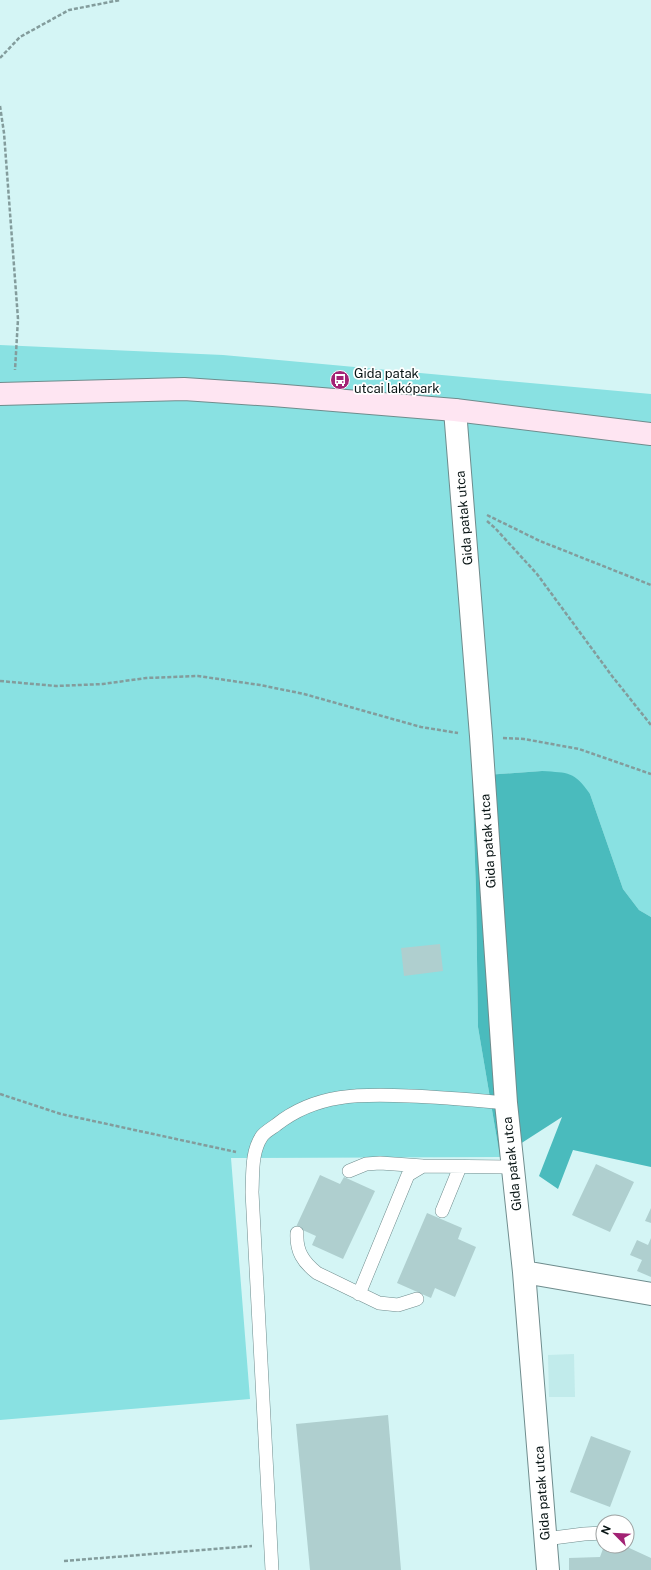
<svg xmlns="http://www.w3.org/2000/svg" width="651" height="1570" font-family="'Public Sans',sans-serif">
<style>
.built{fill:#c1ebeb}
.green{fill:#89e1e2}
.forest{fill:#4abbbd}
.building{fill:#afcfcf}
.lines{fill:none;stroke-linecap:round;stroke-linejoin:round}
.lane-casing{stroke:#6f8c8d;stroke-width:14}
.street-casing{stroke:#6f8c8d;stroke-width:24}
.secondary-casing{stroke:#6f8c8d;stroke-width:24}
.path{stroke:#839c9c;stroke-width:2.5;stroke-dasharray:4 2;stroke-linecap:butt}
.lane{stroke:#fff;stroke-width:13}
.street{stroke:#fff;stroke-width:22}
.secondary{stroke:#fee5f2;stroke-width:22}
.labels{text-anchor:middle;dominant-baseline:central;stroke-width:3.5;stroke-linejoin:round;paint-order:stroke}
.poi-label{font-size:13px;fill:#091515;stroke:#fff;text-anchor:start}
.street-label{font-size:13px;fill:#091515;stroke:#fff}
</style>
<rect width="100%" height="100%" fill="#d4f5f5"/>
<path class="built" d="M574,1354L575,1397H549L548,1355Z"/>
<path class="green" d="M0,345L223,355L651,394V917L639,910L623,889L590,794L542,771L472,776L476,890L478,1027L500,1157L231,1158L250,1399L0,1420Z"/>
<path class="forest" d="M542,771C569,773 574,771 590,794L623,889L639,910L651,917V1167L573,1150L558,1189L539,1176L562,1117L500,1157L478,1027L476,890L472,776Z"/>
<path class="building" d="M440,944L443,971L404,976L401,948Z
M596,1164L634,1182L610,1232L572,1215Z
M320,1175L340,1184L344,1177L375,1191L343,1259L312,1245L316,1236L296,1227Z
M651,1208V1223L645,1221Z
M427,1213L462,1228L458,1239L476,1247L455,1297L435,1288L431,1298L397,1283Z
M651,1238V1277L637,1271L642,1260L630,1255L637,1240L648,1245Z
M388,1415L401,1570H310L296,1424Z
M591,1436L631,1451L610,1507L570,1492Z
M604,1546H625L651,1558V1570H569V1558L600,1557Z"/>
<g class="lines">
<defs>
<path id="lane" d="M349,1171L366,1164L380,1163L423,1166L512,1167
M442,1211L460,1167
M297,1233C296,1251 303,1262 317,1273L379,1303L398,1305L417,1299
M359,1294L408,1175L423,1166
M545,1539L584,1534L603,1533
M272,1570L252,1192C253,1174 251,1152 262,1136C265,1132 272,1128 276,1125C316,1093 361,1094 409,1096C441,1097 473,1100 506,1103"/>
<path id="street" d="M455,410L481,736L506,1103L524,1272L548,1570
M524,1272L651,1294"/>
<path id="secondary" d="M0,394L184,389L273,395L455,410L651,434"/>
</defs>
<use href="#lane" class="lane-casing"/>
<use href="#street" class="street-casing"/>
<use href="#secondary" class="secondary-casing"/>
<path class="path" d="M0,58L20,37L69,10L120,0
M0,106L4,133L18,319L15,370
M487,515L540,541L651,585
M487,521L495,528L537,574L612,676L651,725
M0,681L56,686L103,684L146,678L198,676L260,685L304,694L421,727L458,733
M503,738L524,739L579,749L651,774
M0,1094L61,1114L236,1152
M64,1561L252,1546"/>
<use href="#lane" class="lane"/>
<use href="#street" class="street"/>
<use href="#secondary" class="secondary"/>
</g>
<defs>
<symbol id="bus-disc" viewBox="-11 -11 22 22"><circle r="9.5" fill="#a22274" stroke="#fff"/><path d="M-5-6H5V4H4V6H2V4H-2V6H-4V4H-5ZM-3.5-4V0h7V-4ZM-3.5 1.2v1.5H-2V1.2ZM2 1.2v1.5H3.5V1.2Z" fill="#fff"/></symbol>
</defs>
<g fill-rule="evenodd">
<use href="#bus-disc" x="329" y="369" width="22" height="22"/>
</g>
<g class="labels">
<g class="poi-label">
<text x="354" y="373">Gida patak<tspan x="354" dy="15">utcai lakópark</tspan></text>
</g>
<g class="street-label">
<text transform="translate(464 518) rotate(-95)">Gida patak utca</text>
<text transform="translate(488 841) rotate(-94)">Gida patak utca</text>
<text transform="translate(512 1164) rotate(-96)">Gida patak utca</text>
<text transform="translate(542 1493) rotate(-94)">Gida patak utca</text>
</g>
</g>
<g transform="translate(615 1534) rotate(294)"><circle r="19" fill="#ffffff" stroke="#9da1a1"/>
<path d="M0-3L7 15L0 10L-7 15Z" fill="#a22274"/>
<text y="-6" font-size="11" font-weight="bold" text-anchor="middle" fill="#091515">N</text>
</g>
</svg>
